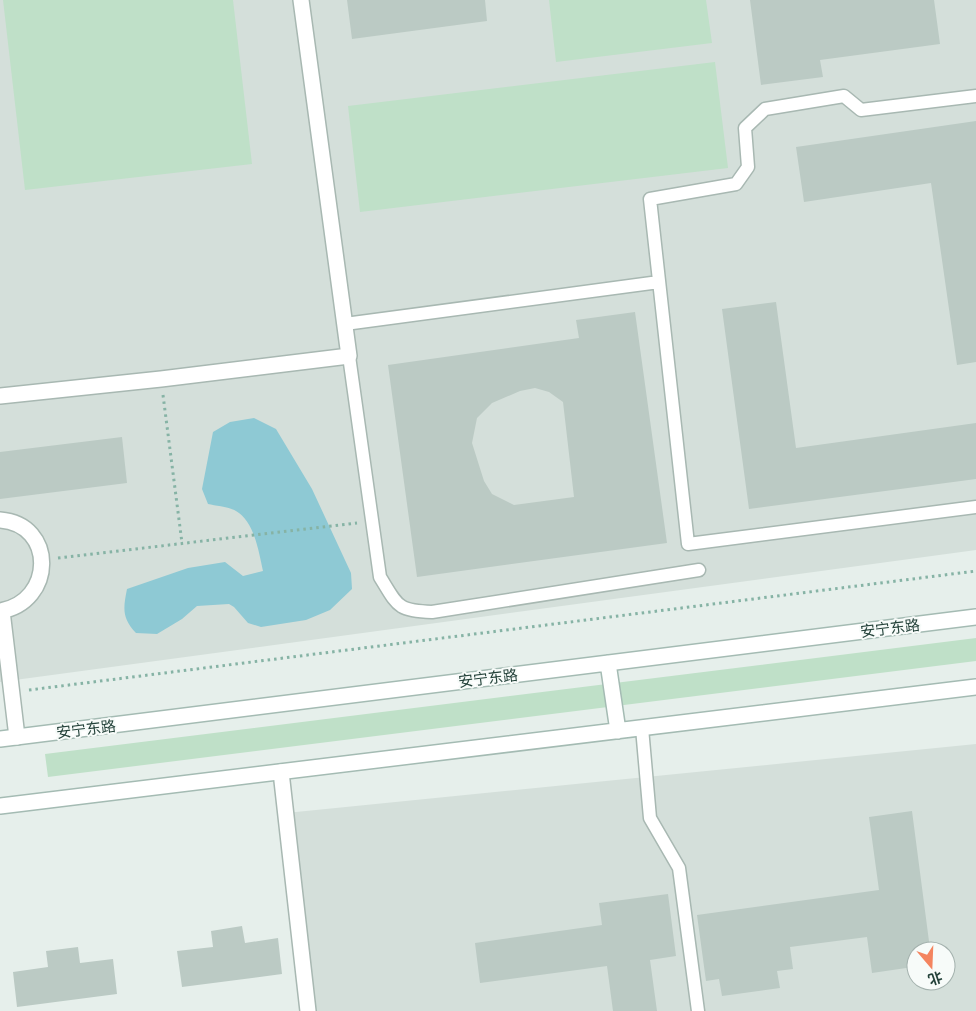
<svg xmlns="http://www.w3.org/2000/svg" width="976" height="1011" font-family="Mulish,'Noto Sans SC',sans-serif">
<style>
.built{fill:#d4dfda;fill-rule:evenodd}
.green{fill:#bfe0c8}
.water{fill:#8ec9d4}
.building{fill:#bbcac4;fill-rule:evenodd}
.lines{fill:none;stroke-linecap:round;stroke-linejoin:round}
.service-casing{stroke:#a8b8b2;stroke-width:15}
.pedestrian-casing{stroke:#a8b8b2;stroke-width:18}
.minor-casing{stroke:#a8b8b2;stroke-width:18}
.secondary-casing{stroke:#a4bbb3;stroke-width:18}
.path{stroke:#86b3a5;stroke-width:3;stroke-dasharray:2.5 4;stroke-linecap:butt}
.service{stroke:#fff;stroke-width:12}
.pedestrian{stroke:#fff;stroke-width:15}
.minor{stroke:#fff;stroke-width:15}
.secondary{stroke:#fff;stroke-width:15}
.labels{text-anchor:middle;dominant-baseline:central;stroke-width:4;stroke-linejoin:round;paint-order:stroke}
.street-label{font-size:15px;fill:#24423a;stroke:#f7fbf9}
</style>
<rect width="100%" height="100%" fill="#e6efeb"/>
<path class="built" d="M0,0H976V550L0,682Z
M976,744V1011H306L286,813ZM916,951H946V981H916Z"/>
<path class="green" d="M3,0H233L252,164L25,190Z
M549,0H706L712,43L556,62Z
M715,62L728,168L360,212L348,106Z
M976,638V661L48,777L45,754Z"/>
<path class="water" d="M254,418L276,429L312,489L351,573L352,589L330,610L306,620L261,627L248,623L234,607L229,604L197,606L182,619L157,634L136,633C122,618 123,609 127,589L188,568L225,562L243,576L263,571C259,553 255,525 239,513C232,507 217,506 208,504L202,489L213,432L230,422Z"/>
<path class="building" d="M347,0H485L487,21L352,39Z
M750,0H934L940,44L820,60L823,77L761,85Z
M976,121V362L957,365L931,183L804,202L796,147Z
M776,302L796,448L976,423V479L749,509L722,309Z
M635,312L667,543L417,577L388,365L579,338L576,320ZM535,388L549,392L563,402L574,497L514,505L492,494L484,481L472,443L477,418L492,403L520,391Z
M122,437L127,483L0,499V452Z
M912,811L930,949L911,951L913,967L872,973L867,937L790,947L793,969L777,971L780,988L722,996L719,979L706,981L697,915L879,890L869,817Z
M668,894L676,956L650,960L657,1011H613L607,966L480,983L475,943L602,925L599,903Z
M242,926L245,943L278,938L282,974L182,987L177,951L213,947L211,931Z
M78,947L80,963L113,959L117,994L17,1007L13,972L48,967L46,951Z"/>
<g class="lines">
<defs>
<path id="service" d="M976,96L861,110L844,96L765,109L745,128L748,167L736,184L650,199L688,544L976,507
M345,324L659,282
M349,356L380,577C398,606 397,611 432,612L699,570
M642,728L650,818L679,868L698,1011"/>
<path id="pedestrian" d="M0,396L161,379L349,356L301,0
M0,520C56,524 55,602 0,611
M2,611L17,737"/>
<path id="minor" d="M281,772L308,1011"/>
<path id="secondary" d="M608,663L618,731
M0,739L976,617
M0,806L976,687"/>
</defs>
<use href="#service" class="service-casing"/>
<use href="#pedestrian" class="pedestrian-casing"/>
<use href="#minor" class="minor-casing"/>
<use href="#secondary" class="secondary-casing"/>
<path class="path" d="M163,395L182,543
M58,558L357,523
M29,690L976,571"/>
<use href="#service" class="service"/>
<use href="#pedestrian" class="pedestrian"/>
<use href="#minor" class="minor"/>
<use href="#secondary" class="secondary"/>
</g>
<g class="labels">
<g class="street-label">
<text transform="translate(890 628) rotate(-7)">安宁东路</text>
<text transform="translate(488 678) rotate(-7)">安宁东路</text>
<text transform="translate(86 729) rotate(-7)">安宁东路</text>
</g>
</g>
<g transform="translate(931 966) rotate(161)"><circle r="24" fill="#f7fbf9" stroke="#a3b1ad"/>
<path d="M0-4L9 19L0 12L-9 19Z" fill="#f4845f"/>
<text y="-8" font-size="14" font-weight="bold" text-anchor="middle" fill="#24423a">北</text>
</g>
</svg>
